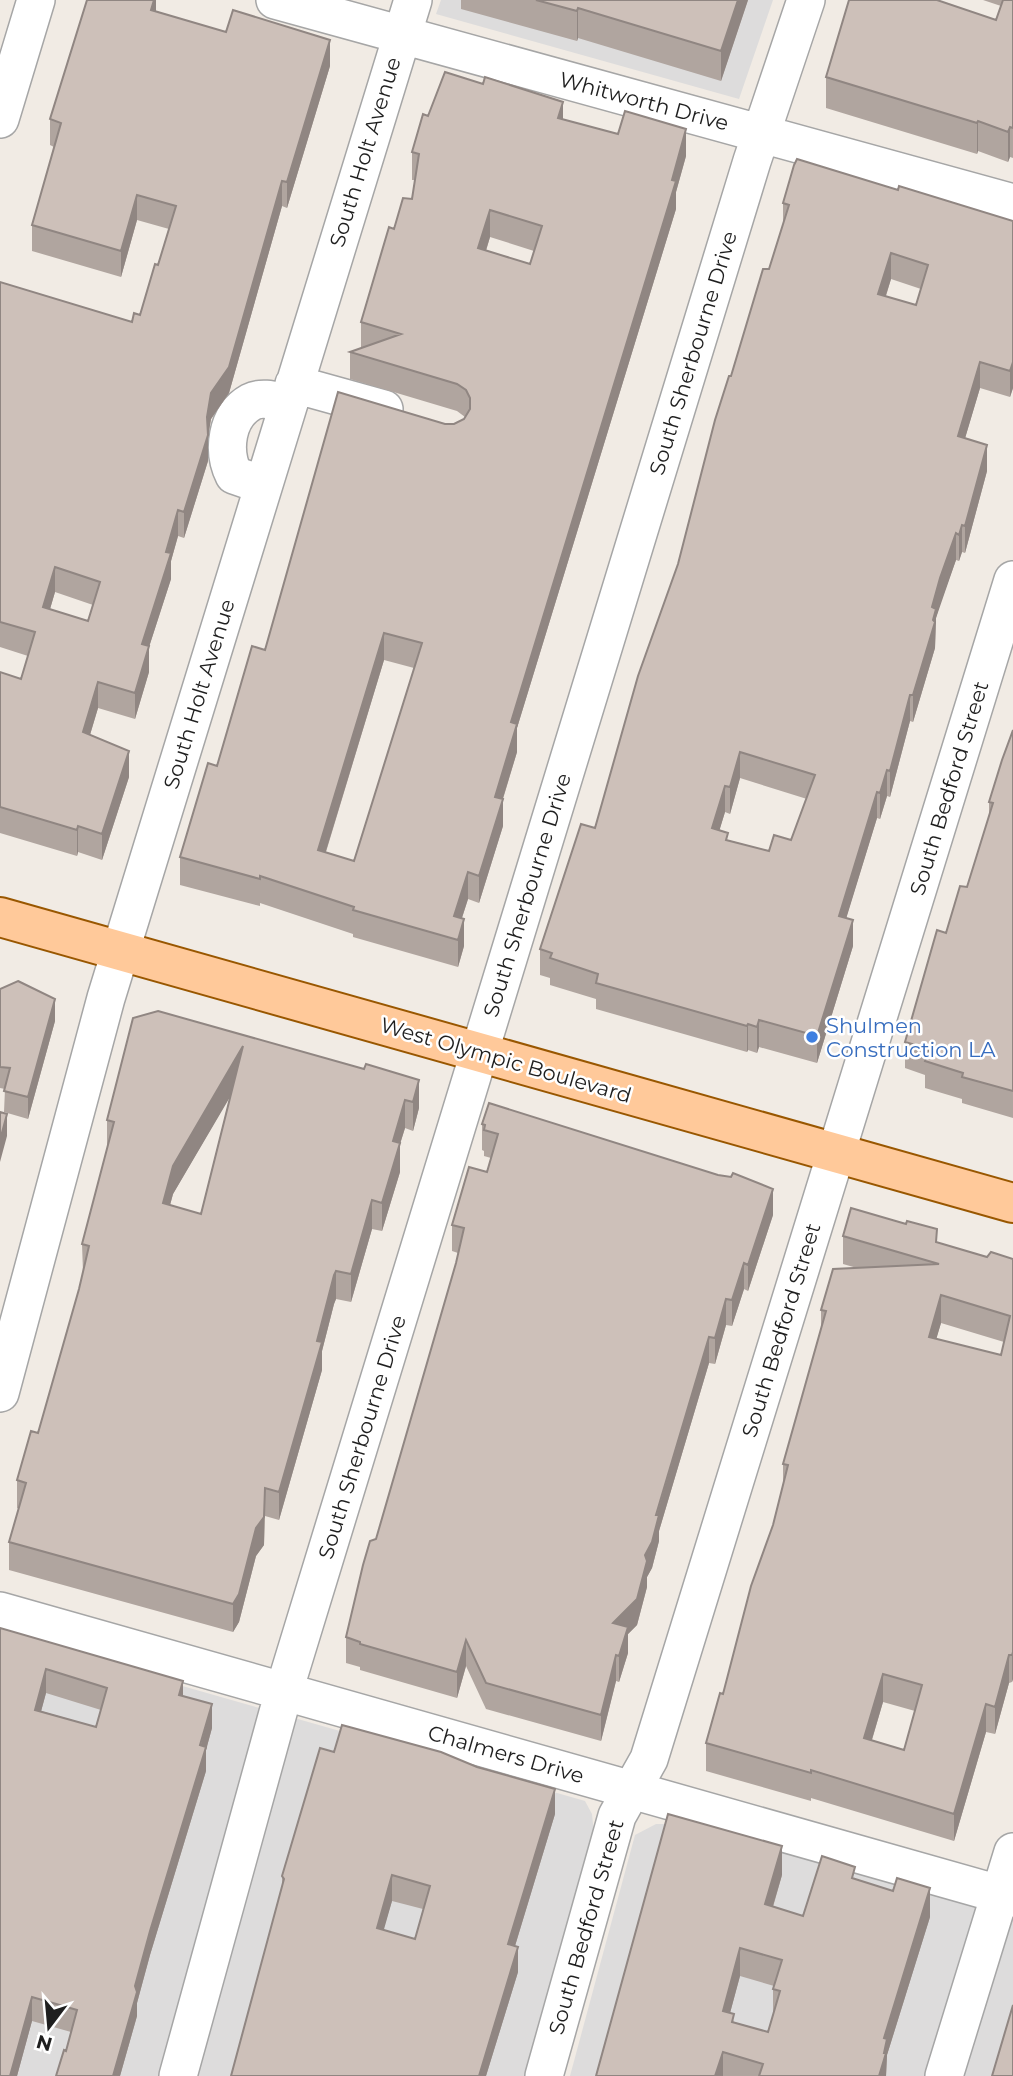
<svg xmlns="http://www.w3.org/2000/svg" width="1013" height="2076" font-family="Montserrat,sans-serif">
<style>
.residential{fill:#dddcdc}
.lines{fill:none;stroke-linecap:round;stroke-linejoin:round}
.minor-casing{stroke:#a6a6a6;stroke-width:40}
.major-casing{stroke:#995700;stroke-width:42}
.minor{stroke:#fff;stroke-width:37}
.major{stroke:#ffc99a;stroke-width:38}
.wall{fill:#b0a59f;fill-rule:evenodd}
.shaded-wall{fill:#908682}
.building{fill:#cdc0b9;stroke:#908682;stroke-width:2;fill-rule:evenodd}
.shop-dot{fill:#3f7fe0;stroke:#fff;stroke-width:2.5}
.labels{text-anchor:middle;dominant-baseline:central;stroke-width:5;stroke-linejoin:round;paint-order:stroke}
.street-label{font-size:21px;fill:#1f1f1f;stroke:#fff}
.shop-label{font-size:21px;fill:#366cbe;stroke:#fff;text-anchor:start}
</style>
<rect width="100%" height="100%" fill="#f1ebe4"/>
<path class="residential" d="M441,0H773L739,99L436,14Z
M0,1634L585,1801L592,1814L594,1834L524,2076H0Z
M656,1824H682L1013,1917V2076H570L635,1835Z"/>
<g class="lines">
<defs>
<path id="minor" d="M275,0L1013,203
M0,119L36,0
M294,384L384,409
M263,485L234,475C222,451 226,416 251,402C262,396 277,401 288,403
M0,1393L106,998L413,0
M0,1611L1013,1898
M178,2076L284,1691L752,161L806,0
M544,2076L617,1816L649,1759L1013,580
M944,2076L1013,1852"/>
<path id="major" d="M0,917L1013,1203"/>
</defs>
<use href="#minor" class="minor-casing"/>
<use href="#major" class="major-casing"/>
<use href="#minor" class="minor"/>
<use href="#major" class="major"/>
</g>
<path class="wall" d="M156,0V11L330,66L287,208L282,206L229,393L211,419L208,437V461L184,538L178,536L171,561V579L149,647V672L135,719L98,708L90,735L129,777L102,860L78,852L77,856L0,833V672L21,679L28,656L0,647V282L132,322L140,315L158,265L169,229L137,220L121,277L32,251V225L54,147L50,145V119ZM55,592L93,605L88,621L50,609Z
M461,0H748L721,81L578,38L577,41L461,9Z
M983,0H1013V158L1010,157L1008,162L978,151L977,154L826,108V77L996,20L1001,6Z
M428,116L563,119L686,156L676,192V209L517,728V752L503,799V826L479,903L468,899L462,918L464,946L458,967L353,937V934L260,903V906L180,885V857L265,650L445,424H454L464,419L465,417L457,411L350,379V352L361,348V322L394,229L412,199L415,180H412V152ZM490,237L534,251L530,264L486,251ZM384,660L414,668L354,861L326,852Z
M898,190L1013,221V388L1010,397L980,388L965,438L987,471L965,553L962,552L959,561L956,560L940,604L936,618L935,648L913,722L910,721L890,797L887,796L880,819L877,818L846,918L853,946L817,1063L759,1047L757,1053L748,1050L747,1052L596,1009V999L550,985V978L540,975V949L595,828L678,564L731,376L769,269L783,224V203ZM891,279L921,289L916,305L886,296ZM740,778L807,799L791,840L769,851L728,840L719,831L725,812L730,814Z
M1013,730V1118L962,1103V1099L925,1088V1075L905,1068V1042L946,933L967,887L989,816V802Z
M0,989L55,1021L28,1119L4,1112L5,1089L0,1088Z
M158,1011L364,1069L366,1064L419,1080V1108L413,1131L405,1128L400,1144V1172L382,1231L372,1229L351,1302L336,1299L334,1304L322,1351V1370L279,1520L265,1516L264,1545L256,1556L239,1622L233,1632L9,1570V1542L19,1509L17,1508V1480L31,1431L38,1433L79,1289L83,1272L82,1244L107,1149V1120L133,1018ZM230,1096L201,1214L170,1205L173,1194Z
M482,1124L773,1215L748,1291L744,1289L732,1326L726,1325L715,1364L709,1363L659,1531V1541L652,1568L647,1577V1587L637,1625L628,1634V1653L619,1682L616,1681L601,1741L486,1709L466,1666L457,1698L360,1670V1667L346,1663V1637L376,1539L456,1263L458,1253L452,1251V1225L487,1172L491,1158L484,1156V1151L482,1150Z
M843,1236L937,1242L987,1257L1013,1259V1679L1012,1682L1009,1683L995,1734L986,1732L954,1841L811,1798V1801L706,1771V1743L723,1694L773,1525L783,1486V1464L821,1328V1310L857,1268L843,1264ZM941,1323L1004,1342L1001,1355L936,1339ZM883,1702L915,1711L904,1750L872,1740Z
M0,1628L183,1696L212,1728L206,1750V1771L150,1955L137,2003V2016L120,2076H56L66,2051L71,2032L32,2021L17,2076H0ZM46,1693L101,1710L96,1727L41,1711Z
M555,1814L515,1946L518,1972L486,2076H231L282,1888V1876ZM392,1901L423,1909L415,1939L383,1930Z
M782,1875L773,1907L803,1916L855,1879L930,1917L887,2055L886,2076H596ZM740,1976L774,1986L773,1989V2015L768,2032L734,2022L730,2013Z"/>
<path class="shaded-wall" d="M154,0H156V18L151,10Z
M738,0H748L721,81V51Z
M578,8V38L577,41V11Z
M330,40V66L287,208V182Z
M563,102V129L558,118Z
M978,121V151L977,154V123Z
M1010,127V157L1008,162V132Z
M686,129V156L676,192V209L517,728V752L495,824V797L511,722Z
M282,181V206L229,393L211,419L208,437V461L184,538V512L211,393Z
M137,195V220L121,277V251Z
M490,210V237L478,276V248Z
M891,253V279L878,320V294Z
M980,362V388L958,462V436Z
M1013,362V388L1010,397V371Z
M987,445V471L965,553V526Z
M178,510V536L171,561V579L149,647V672L135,719V693L142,644Z
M962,525V552L959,561V535Z
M956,533V560L936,618L935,648L913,722V695L932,607L940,578Z
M55,567V592L43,633V607Z
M384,633V660L318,877V850Z
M98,682V708L83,758V732Z
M910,695V721L890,797V771Z
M129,751V777L102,860V834Z
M740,752V778L730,814V787Z
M887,770V796L880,819V793Z
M725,786V812L712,855V828Z
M877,792V818L839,942V916Z
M503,799V826L479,903V876Z
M78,826V852L77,856V830Z
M468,872V899L455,939L454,916Z
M464,919V946L458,967V940Z
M853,920V946L817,1063V1036Z
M55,999V1021L28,1119V1097Z
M759,1020V1047L757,1053V1027Z
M748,1024V1050L747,1052V1026Z
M243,1046V1075L173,1194L163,1231V1203L173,1166Z
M419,1080V1108L413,1131V1102Z
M405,1100V1128L400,1144V1172L382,1231V1203L393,1141Z
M7,1114V1136L0,1162V1140Z
M773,1189V1215L748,1291V1265Z
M372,1200V1229L351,1302V1274Z
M744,1263V1289L732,1326V1300Z
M336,1271V1299L334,1304L322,1351V1370L279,1520V1492L334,1275Z
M941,1295V1323L929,1364V1337Z
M726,1299V1325L715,1364V1338Z
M709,1337V1363L659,1531V1541L652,1568L647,1577V1587L637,1625L628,1634V1653L619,1682V1656L613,1623L645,1555Z
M265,1488L264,1545L256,1556L239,1622L233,1632V1604Z
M466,1640V1666L457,1698V1672Z
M1013,1652V1679L1012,1682V1655Z
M616,1655V1681L601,1741V1715Z
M1009,1655V1683L995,1734V1707Z
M46,1669V1693L35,1734V1710Z
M883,1674V1702L864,1766V1738Z
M183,1681V1705L179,1695Z
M212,1704V1728L206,1750V1771L150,1955L137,2003V2016L120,2076H113L135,1986Z
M986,1704V1732L954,1841V1814Z
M555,1789V1814L508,1969V1944Z
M782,1846V1875L765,1933V1904Z
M392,1875V1901L377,1954V1928Z
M930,1888V1917L887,2055L886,2076H879L884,2038Z
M518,1947V1972L486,2076H479Z
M740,1948V1976L723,2039V2011Z
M32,1997V2021L17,2076H10Z
M723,2052V2076H715Z"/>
<path class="building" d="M87,0H154L151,10L226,32L233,10L330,40L287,182L282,181L229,367L211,393L207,417L208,435L184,512L178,510L166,552L171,553L142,644L149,646L135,693L98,682L83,732L129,751L102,834L78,826L77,830L0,807V672L21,679L35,632L0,622V282L132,322L134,313L140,315L155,264L158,265L176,206L137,195L121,251L32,225L61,123L50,119ZM55,567L100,582L88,621L43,607Z
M536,0H738L721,51L578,8L577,11Z
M849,0H937L996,20L1003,0H1013V128L1010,127L1008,132L978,121L977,123L826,77Z
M445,72L483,84L485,77L563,102L558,118L618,134L625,111L686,129L672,180L676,181L511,722L517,724L495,797L503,799L479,876L468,872L454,916L464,919L458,940L353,910L354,907L260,876V879L180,857L208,763L217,766L252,646L265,650L338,392L445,424H454L464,419L470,409V398L466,390L457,384L350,352L401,334L361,322L389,227L394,229L403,198L412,199L419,154L412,152L423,114L428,116ZM490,210L542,226L530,264L478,248ZM384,633L422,643L354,861L318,850Z
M797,159L898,190L899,186L1013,221V362L1010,371L980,362L958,436L987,445L965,526L962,525L959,535L956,533L940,578L932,607L936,609L933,620L935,622L913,695H910L890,771L887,770L880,793L877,792L839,916L853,920L817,1036L759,1020L757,1027L748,1024L747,1026L596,983L598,974L550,958L552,953L540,949L581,824L595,828L638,676L678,564L715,420L729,376H731L763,269H769L789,205L783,203L794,165ZM891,253L928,265L916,305L878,294ZM740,752L815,775L791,840L774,835L769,851L726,840L728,833L712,828L725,786L730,787Z
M1013,730V1091L962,1077L963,1073L925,1061L929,1049L905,1042L937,930L946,933L960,886L967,887L993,803L989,802L1002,760Z
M18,981L55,999L28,1097L4,1091L10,1068L0,1067V989Z
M158,1011L364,1069L366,1064L419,1080L413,1102L405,1100L393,1141L400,1143L382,1203L372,1200L351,1274L336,1271L334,1275L317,1341L322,1342L279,1492L265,1488L264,1517L256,1528L239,1594L233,1604L9,1542L26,1483L17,1480L31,1431L38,1433L79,1289L89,1246L82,1244L114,1122L107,1120L133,1018ZM243,1046L201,1214L163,1203L173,1166Z
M489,1103L718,1175L731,1177L733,1173L773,1189L748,1265L744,1263L732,1300L726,1299L715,1338L709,1337L656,1515H659L652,1542L645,1555L647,1561L637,1599L613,1623L628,1627L619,1656L616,1655L601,1715L486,1683L466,1640L457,1672L360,1644V1642L346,1637L363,1565L370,1541L376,1539L456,1263L464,1228L452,1225L469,1167L487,1172L498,1134L484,1130L485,1125L482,1124Z
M0,1112L7,1114L0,1140Z
M851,1208L906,1224L907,1221L937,1229L936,1242L987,1257L991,1252L1013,1259V1652L1012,1655H1009L995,1707L986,1704L954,1814L811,1770V1773L706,1743L720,1693L723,1694L751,1586L773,1525L788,1465L783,1464L826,1311L821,1310L833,1269L939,1264L843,1236ZM941,1295L1010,1316L1001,1355L929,1337ZM883,1674L922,1685L904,1750L864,1738Z
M0,1628L183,1681L179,1695L212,1704L200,1745L206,1747L150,1931L135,1986L137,1992L113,2076H56L64,2050L66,2051L77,2010L32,1997L10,2076H0ZM46,1669L107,1688L96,1727L35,1710Z
M342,1725L441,1752L477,1767L555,1789L508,1944L518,1947L479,2076H231L284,1879L282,1876L320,1748L334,1752ZM392,1875L430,1886L415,1939L377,1928Z
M668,1814L782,1846L765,1904L803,1916L822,1856L855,1867L852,1878L893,1891L897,1878L930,1888L884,2038L887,2039L884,2053H886L879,2076H759L763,2064L723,2052L715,2076H596ZM740,1948L782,1960L773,1989L780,1991L768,2032L732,2022L734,2014L723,2011Z
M1013,2005V2076H992Z"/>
<circle class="shop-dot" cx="812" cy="1037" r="7"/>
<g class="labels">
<g class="street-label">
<text transform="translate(644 101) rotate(15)">Whitworth Drive</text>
<text transform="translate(365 152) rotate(-73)">South Holt Avenue</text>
<text transform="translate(693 353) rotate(-73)">South Sherbourne Drive</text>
<text transform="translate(199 694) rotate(-73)">South Holt Avenue</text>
<text transform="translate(949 788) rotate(-73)">South Bedford Street</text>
<text transform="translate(527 895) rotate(-73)">South Sherbourne Drive</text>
<text transform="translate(506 1060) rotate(16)">West Olympic Boulevard</text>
<text transform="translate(781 1330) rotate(-73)">South Bedford Street</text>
<text transform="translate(362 1437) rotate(-73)">South Sherbourne Drive</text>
<text transform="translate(506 1754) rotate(16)">Chalmers Drive</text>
<text transform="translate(586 1927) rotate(-74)">South Bedford Street</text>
</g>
<g class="shop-label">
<text x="826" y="1025">Shulmen<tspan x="826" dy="24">Construction LA</tspan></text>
</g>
</g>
<g transform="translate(49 2027) rotate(196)" stroke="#ffffff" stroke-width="5" paint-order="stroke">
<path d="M0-5L12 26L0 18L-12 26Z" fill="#1f1f1f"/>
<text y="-10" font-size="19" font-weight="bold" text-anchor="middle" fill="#1f1f1f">N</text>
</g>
</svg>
